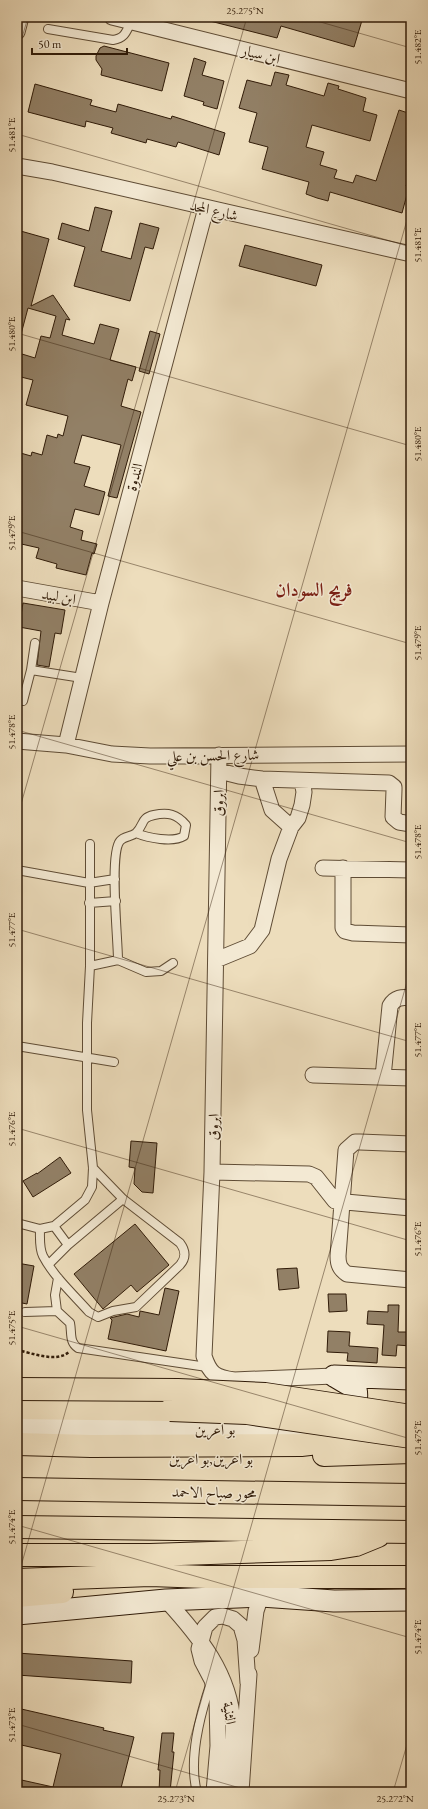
<svg xmlns="http://www.w3.org/2000/svg" width="428" height="1809" font-family="'EB Garamond',Amiri,serif">
<style>
.building{fill:#928066;stroke:#301b08}
.lines{fill:none;stroke-linecap:round;stroke-linejoin:round}
.service-casing{stroke:#5f4c35;stroke-width:10}
.minor-casing{stroke:#5f4c35;stroke-width:17}
.secondary-casing{stroke:#301b08;stroke-width:23}
.trunk-casing{stroke:#301b08;stroke-width:24}
.path{stroke:#301b08;stroke-width:2.5;stroke-dasharray:3 2;stroke-linecap:butt}
.service{stroke:#f3e9d3;stroke-width:8}
.minor{stroke:#f3e9d3;stroke-width:15}
.secondary{stroke:#f3e9d3;stroke-width:21}
.trunk{stroke:#edddbc;stroke-width:22}
.trunk-bridge-casing{stroke:#301b08;stroke-width:24;stroke-linecap:butt}
.trunk-bridge{stroke:#edddbc;stroke-width:22}
.ticks{fill:none;stroke:#301b08;stroke-width:1;stroke-opacity:0.45}
.labels{text-anchor:middle;dominant-baseline:central;stroke-width:3;stroke-linejoin:round;paint-order:stroke}
.street-label{font-size:15px;fill:#301b08;stroke:#f3e9d3}
.district-label{font-size:19px;font-weight:bold;fill:#7a1f14;stroke:#f3e9d3}
.neatline{fill:none;stroke:#301b08;stroke-width:1.5}
.ticks-label{font-size:10px;text-anchor:middle;fill:#301b08}
</style>
<rect width="100%" height="100%" fill="#edddbc"/>
<filter id="stains"><feTurbulence type="fractalNoise" baseFrequency=".005" numOctaves="4"/><feColorMatrix values="0 0 0 0 .2 0 0 0 0 .09 0 0 0 0 .02 0 0 0 .5 -.17"/></filter>
<radialGradient id="worn" r=".72"><stop offset=".6" stop-color="#630" stop-opacity="0"/><stop offset="1" stop-color="#630" stop-opacity=".3"/></radialGradient>
<path class="building" d="M206,17H363L354,47L281,26L277,38L206,20Z
M104,46L169,63L162,91L101,75L102,69L96,60V56L100,48Z
M194,58L206,62L202,75L224,81L217,109L203,105L204,102L184,96Z
M275,72L289,75L286,85L324,96L328,83L339,86L338,89L366,98L363,111L377,115L370,141L312,125L306,147L324,152L320,165L337,170L334,178L353,183L356,175L376,181L399,110L411,114V170L406,186L409,187L402,213L330,192L328,201L317,198L306,194L309,182L262,169L268,147L249,142L257,113L239,108L247,80L271,86Z
M35,84L92,100L90,105L116,112L118,104L171,119L172,116L225,133L219,155L178,142L176,147L147,139L146,143L111,133L113,128L86,121L85,127L28,112Z
M95,207L112,211L101,251L131,259L140,223L159,228L153,249L145,247L130,301L74,286L85,247L58,239L62,223L89,231Z
M17,230L49,239L31,306L53,295L70,320L66,319L62,335L94,344L100,324L119,329L110,360L136,367L132,381L128,379L121,406L141,412L117,498L108,496L121,445L82,435L74,463L90,467L84,486L105,492L99,515L75,509L70,527L83,531L81,540L97,544L94,554L92,553L86,575L56,568L57,564L36,558L39,548L17,543V452L31,456L32,452L42,455L47,435L57,438L58,434L63,436L68,416L26,405L33,380L17,376L22,354L35,358L41,336L50,338L56,316L28,308L20,338L17,337Z
M245,245L322,265L316,286L239,266Z
M150,331L160,334L149,374L139,371Z
M23,603L65,610L61,634L55,633L49,667L37,665L41,631L19,627Z
M131,1141L157,1143L153,1193L142,1192L134,1184L135,1168L129,1167Z
M60,1157L71,1173L33,1197L23,1181L37,1173V1174Z
M135,1224L169,1265L137,1292L131,1285L103,1309L74,1274Z
M17,1263L34,1266L27,1304L17,1302Z
M297,1268L299,1288L279,1290L277,1269Z
M165,1288L179,1291L166,1351L108,1339L112,1320L110,1318L127,1314L139,1317L140,1311L159,1315Z
M328,1294H346L347,1311L329,1312Z
M388,1305H399L398,1332H411V1346L397,1345L396,1356L382,1355L384,1325L367,1324L368,1311L388,1312Z
M328,1331L350,1332L349,1346L378,1348L377,1363L347,1361L348,1353L327,1352Z
M17,1653L132,1661L131,1683L17,1675Z
M17,1708L104,1728L103,1730L134,1737L120,1792H17V1779L53,1787L61,1754L17,1744Z
M162,1733H174L172,1752H174L170,1792H159L160,1770H158Z"/>
<g class="lines">
<defs>
<path id="service" d="M48,29L113,40C125,38 126,32 131,22
M31,670L35,643
M23,701L31,670L82,678
M17,870L89,883L115,879
M89,903L116,901
M118,960C118,939 109,854 120,841C124,836 131,837 136,833C145,824 140,818 154,815C168,812 177,814 186,825L184,836C173,843 148,838 136,833
M90,966L118,960L146,972L161,971L173,963
M17,1046L114,1062
M17,1223L40,1229L54,1226L85,1200L92,1187L93,1168L87,1110V1023L90,966V844
M54,1226L68,1245
M40,1229C40,1238 39,1248 43,1256C54,1277 74,1295 89,1312L98,1317L113,1311L136,1307L180,1265C186,1258 186,1251 180,1243L123,1199L93,1168
M49,1264L68,1245L123,1199
M57,1311L55,1295L58,1278
M25,1312L57,1311L70,1323C72,1333 69,1342 78,1348L207,1367
M197,1792C188,1759 200,1715 211,1682"/>
<path id="minor" d="M112,17L411,91
M17,32L21,17
M17,166L52,172L411,254
M17,588L101,603
M17,741L66,745L112,754L150,756L411,754
M66,745L101,603L206,208
M219,755L212,1172L204,1356C210,1374 215,1377 234,1380L334,1376
M219,771L239,776L262,779L389,783L394,787V790L393,817L399,822L411,824
M262,779L272,810L291,827
M323,868L411,870
M343,868V928L345,931L353,933L411,935
M216,960L250,946L262,930L279,859L291,827L298,818L302,805L304,792L302,781
M313,1075L411,1078
M383,1077L390,1006C395,997 402,997 411,998
M411,1144L360,1142H355L346,1150L338,1256C338,1265 340,1269 347,1274L411,1280
M212,1172L309,1174L316,1177L335,1201L411,1208
M166,1600C199,1636 230,1674 233,1724C234,1747 230,1770 228,1792
M251,1650L256,1611L261,1596
M214,1792L218,1746L217,1700L212,1680L202,1661L199,1649L205,1627L215,1617L223,1616L233,1619L241,1626L245,1640L248,1683
M241,1792L249,1674"/>
<path id="secondary" d="M334,1376L411,1379
M334,1376L356,1389C359,1403 352,1411 344,1420
M17,1427L213,1429L298,1427
M17,1614L166,1600L261,1596L334,1601L411,1600"/>
<path id="trunk" d="M17,1408L170,1410
M17,1444L91,1446L301,1445L378,1436
M324,1455L411,1452
M17,1489L411,1495
M17,1527L411,1532
M17,1555H150L331,1549L356,1545L378,1536
M17,1580L150,1575L206,1577H411
M17,1596L62,1592"/>
</defs>
<use href="#service" class="service-casing"/>
<use href="#minor" class="minor-casing"/>
<use href="#secondary" class="secondary-casing"/>
<use href="#trunk" class="trunk-casing"/>
<path class="path" d="M17,1350C32,1353 56,1363 69,1352"/>
<use href="#service" class="service"/>
<use href="#minor" class="minor"/>
<use href="#secondary" class="secondary"/>
<use href="#trunk" class="trunk"/>
<defs>
<path id="trunk-bridge" d="M17,1389L178,1390L265,1394L411,1416
M170,1410L247,1413L411,1437"/>
</defs>
<use href="#trunk-bridge" class="trunk-bridge-casing"/>
<use href="#trunk-bridge" class="trunk-bridge"/>
</g>
<path class="ticks" d="M303,17L411,48M17,55L28,17M17,134L411,247M17,333L411,446M17,531L411,644M17,730L411,843M17,818L247,17M17,929L411,1042M17,1128L411,1241M17,1326L411,1439M17,1525L411,1638M17,1580L411,206M17,1724L254,1792M175,1792L411,968M393,1792L411,1731"/>
<g class="labels">
<g class="street-label">
<text transform="translate(261 54) rotate(14)">ابن سيار</text>
<text transform="translate(214 210) rotate(13)">شارع المجد</text>
<text transform="translate(134 477) rotate(-75)">الندوة</text>
<text transform="translate(59 596) rotate(10)">ابن لبيد</text>
<text transform="translate(213 755) rotate(-1)">شارع الحسن بن علي</text>
<text transform="translate(218 803) rotate(-89)">ابروق</text>
<text transform="translate(213 1127) rotate(-89)">ابروق</text>
<text transform="translate(215 1429) rotate(-1)">بو اعرين</text>
<text x="211" y="1458">بو اعرين,بو اعرين</text>
<text transform="translate(214 1492) rotate(1)">محور صباح الاحمد</text>
<text transform="translate(230 1713) rotate(82)">الثنية</text>
</g>
<g class="district-label">
<text x="314" y="589">فريج السودان</text>
</g>
</g>
<rect width="428" height="1809" fill="none" stroke="#edddbc" stroke-width="44"/>
<path d="M32 48v6h95v-6" fill="none" stroke="#301b08" stroke-width="2"/>
<text x="38" y="48" font-size="12" fill="#301b08" stroke="#f3e9d3" stroke-width="3" paint-order="stroke">50 m</text>
<rect x="22" y="22" width="384" height="1765" class="neatline"/>
<g class="ticks-label">
<text x="245" y="14">25.275°N</text>
<text transform="translate(417 47) rotate(-90)" y="4">51.482°E</text>
<text transform="translate(11 135) rotate(-90)" y="4">51.481°E</text>
<text transform="translate(417 245) rotate(-90)" y="4">51.481°E</text>
<text transform="translate(11 334) rotate(-90)" y="4">51.480°E</text>
<text transform="translate(417 444) rotate(-90)" y="4">51.480°E</text>
<text transform="translate(11 533) rotate(-90)" y="4">51.479°E</text>
<text transform="translate(417 643) rotate(-90)" y="4">51.479°E</text>
<text transform="translate(11 732) rotate(-90)" y="4">51.478°E</text>
<text transform="translate(417 842) rotate(-90)" y="4">51.478°E</text>
<text transform="translate(11 930) rotate(-90)" y="4">51.477°E</text>
<text transform="translate(417 1040) rotate(-90)" y="4">51.477°E</text>
<text transform="translate(11 1129) rotate(-90)" y="4">51.476°E</text>
<text transform="translate(417 1239) rotate(-90)" y="4">51.476°E</text>
<text transform="translate(11 1328) rotate(-90)" y="4">51.475°E</text>
<text transform="translate(417 1438) rotate(-90)" y="4">51.475°E</text>
<text transform="translate(11 1527) rotate(-90)" y="4">51.474°E</text>
<text transform="translate(417 1637) rotate(-90)" y="4">51.474°E</text>
<text transform="translate(11 1725) rotate(-90)" y="4">51.473°E</text>
<text x="176" y="1802">25.273°N</text>
<text x="395" y="1802">25.272°N</text>
</g>
<rect width="100%" height="100%" filter="url(#stains)"/>
<rect width="100%" height="100%" fill="url(#worn)"/>
</svg>
